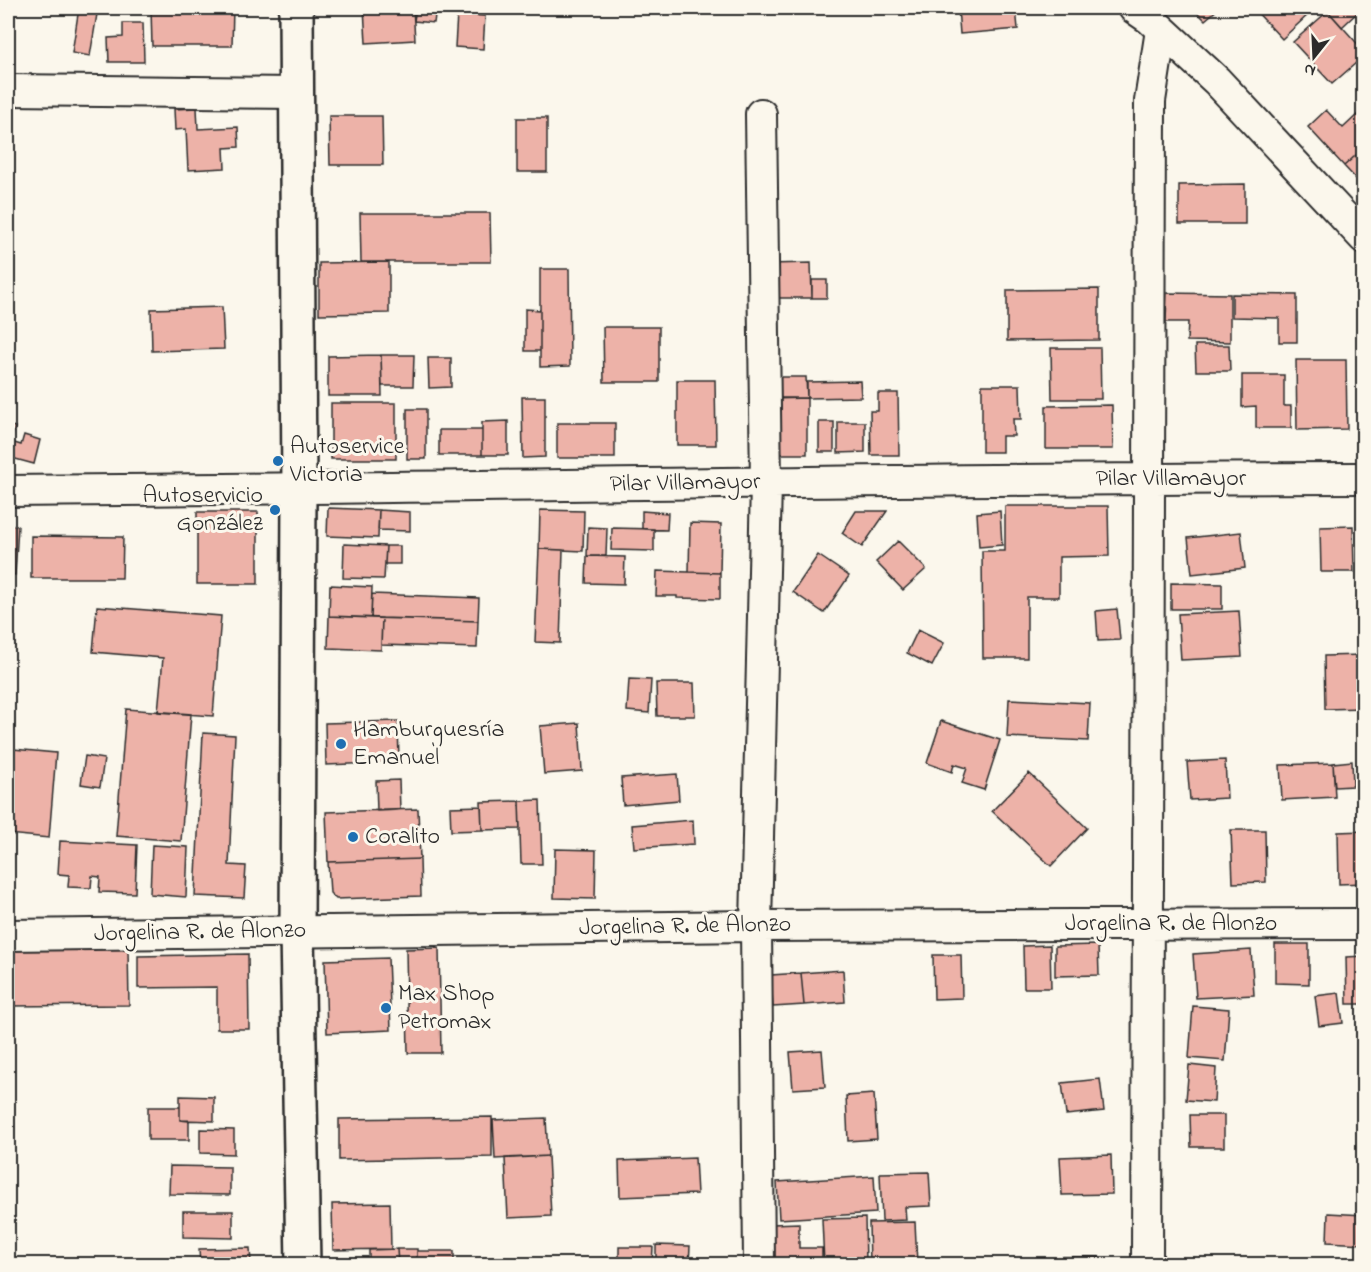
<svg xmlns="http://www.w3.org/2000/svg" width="1371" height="1272" font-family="'Indie Flower',sans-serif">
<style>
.building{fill:#edb2a8;stroke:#2b2b2b;stroke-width:1.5}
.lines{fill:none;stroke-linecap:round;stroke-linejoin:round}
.minor-casing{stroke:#2b2b2b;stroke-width:34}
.major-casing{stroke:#2b2b2b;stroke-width:38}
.minor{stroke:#fbf7ec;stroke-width:30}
.major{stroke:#fbf7ec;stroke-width:33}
.poi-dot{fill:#1f6fb2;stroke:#fbf7ec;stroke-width:2}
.labels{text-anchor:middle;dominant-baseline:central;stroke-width:6;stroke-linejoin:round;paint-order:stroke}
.poi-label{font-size:24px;fill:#2b2b2b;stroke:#fbf7ec;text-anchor:start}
.street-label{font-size:24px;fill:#2b2b2b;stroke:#fbf7ec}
</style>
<rect width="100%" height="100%" fill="#fbf7ec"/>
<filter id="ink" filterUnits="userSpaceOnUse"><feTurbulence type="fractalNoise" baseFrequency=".0167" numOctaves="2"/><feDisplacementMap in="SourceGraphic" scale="12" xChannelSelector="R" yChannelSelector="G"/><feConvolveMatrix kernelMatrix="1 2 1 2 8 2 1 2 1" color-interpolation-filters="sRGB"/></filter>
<g filter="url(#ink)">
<path class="building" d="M79,8H98L90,56L72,53Z
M151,8H233L232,46H152Z
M364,8H413L415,40L366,43Z
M416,8H436L434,23L414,21Z
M958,8H1016L1018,29L960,34Z
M1193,8H1219L1205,20Z
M1253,8H1305L1310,13L1282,39Z
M1332,8H1356L1359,11L1342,27L1328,11Z
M1328,11L1364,51V56L1332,84L1293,42Z
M457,14L485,16L483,49L455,47Z
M123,23H143L144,62H109L108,38L123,37Z
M197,108L198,129L238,127L239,147L224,148L225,168L188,170L186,129L175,130L174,109Z
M1326,110L1343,128L1359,113L1364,118V148L1344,166L1308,127Z
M329,116H382L383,165H330Z
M517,118H547V172H517Z
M1364,148V174L1357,180L1344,166Z
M1245,184V224H1179V185Z
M360,213H490L491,262H361Z
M389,262V313L319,314V263Z
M811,263L812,298H769L768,264Z
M540,269H569L570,366L540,367Z
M812,280H827V298H812Z
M1099,289V340L1007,341V290Z
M1167,293L1230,294V342L1187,341L1188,322H1166Z
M1232,294L1297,295V342H1279V318L1232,317Z
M222,307L224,349L152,351L151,309Z
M525,309L540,310V351H525Z
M603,327H659V382H604Z
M1195,345H1229L1230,371H1196Z
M1051,348H1100L1101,399H1052Z
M381,355H414L413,386H382Z
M381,355L382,396H328V356Z
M428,358H451V387L429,388Z
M1296,360H1346L1347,429L1297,430Z
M1242,375H1284V406H1291V428H1256V406L1242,407Z
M768,377H806L807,398H769Z
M677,380H715L716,445H677Z
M860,381L861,397L807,398V382Z
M982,385H1020L1021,419H1013L1014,436H1002V452H982Z
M878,393H898L899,455H871L870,411H878Z
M522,397H545V457L523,458Z
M807,398V454H770V399Z
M331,403H396V459H331Z
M1112,405L1113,449H1046V406Z
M407,409H426V459H407Z
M508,421V455H482V422Z
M819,422H834V452H819Z
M838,422H865V452L838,453Z
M557,423H615V458H557Z
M8,425L15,427L11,442L21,445L24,435L40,440L34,464L8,457Z
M439,430H482V455H439Z
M1005,506H1108L1109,556L1059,557V597H1027V658H983L982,551H1005Z
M328,508L379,510L378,538L327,536Z
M379,510L410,512V531L378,530Z
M540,510L584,511L583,551L539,549Z
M642,511L668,513L667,530L642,529Z
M856,511H887L862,547L842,533Z
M1000,511L1002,545L979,547L977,513Z
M197,512H258V584H197Z
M690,523L721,524L720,573L689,572Z
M8,525L18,526L15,575L8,574Z
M1353,526L1354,572H1321L1320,527Z
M588,527L607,528L606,556H587Z
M612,528L654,529V551L611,550Z
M1241,532L1245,568L1192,574L1188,538Z
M31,536L123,537L122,578H31Z
M898,541L926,569L903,590L876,562Z
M344,544L386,546L384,579L343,578Z
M386,546H400V564H385Z
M539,549L563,550L560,643L535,642Z
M818,555L849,576L824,613L793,592Z
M587,556L625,557L624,584L586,583Z
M657,571L720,573V599L677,598V596H656Z
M1171,583L1222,584V609H1171Z
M330,585L372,587L371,618L329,616Z
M372,594L479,598L478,621L371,618Z
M97,606L221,616L213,716L158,712L163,658L93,652Z
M1117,609L1120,640L1098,641L1096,611Z
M1239,611L1242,657L1181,660L1178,614Z
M329,616L382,618L381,650L328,648Z
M382,618L478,621L477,648L381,645Z
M918,630L944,643L932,666L907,653Z
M1364,655V708L1325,709L1324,656Z
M629,679L651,680L649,713L627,711Z
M656,683H694L695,716H657Z
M1009,699L1090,703L1088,741L1007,737Z
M126,709L191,714L181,841L116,836Z
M398,721L399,762L326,765L325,723Z
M941,721L1000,740L984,790L962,783L967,768L954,764L952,772L927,763Z
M579,723L582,771L544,774L540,726Z
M203,733L235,735L229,865L246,866L244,898L195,896Z
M13,749L56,753L49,838L8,834V808Z
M85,756L104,759L100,787L81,784Z
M1225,760L1227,798L1190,800L1187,762Z
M1352,761L1353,786L1335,787L1333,763Z
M1333,763L1335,797L1282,800L1280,765Z
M1029,773L1087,828L1051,866L992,811Z
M677,774L679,800L623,805L621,778Z
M399,780L400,810L377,811L376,781Z
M540,800L542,864H521L519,801Z
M519,801L520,829L482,830L481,802Z
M481,806L482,830L451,831L450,807Z
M418,809L420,859L328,862L326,812Z
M693,820L694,844L634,848L632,825Z
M1231,830H1265L1266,882L1233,883Z
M1364,831V883L1339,884L1338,832Z
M60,841L137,845L135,893L99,892L100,877L92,876L91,888L68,887L69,875L58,874Z
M152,845L188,847L186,897L150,894Z
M555,849L596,850L595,899L554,898Z
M420,859L421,896L336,899L330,893L328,862Z
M1275,944H1309V984L1275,983Z
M1050,945L1051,988H1024L1023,946Z
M1098,945L1099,975L1055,976V946Z
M439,948L441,1053H408L406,949Z
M128,949L129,1005L8,1006V950Z
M1251,950L1254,995L1196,998L1193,954Z
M248,954L249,1029H217V987L138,988V956Z
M933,955H961L962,998L934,999Z
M1364,956V1004H1347L1346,957Z
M388,958L391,1030L327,1033L325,960Z
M843,970L845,1002L804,1005L801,973Z
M801,973L804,1005L773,1007L771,975Z
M1339,993L1343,1023L1319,1026L1315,996Z
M1193,1006L1229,1009L1225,1061L1189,1058Z
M822,1050L825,1087L793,1089L790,1052Z
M1189,1065L1216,1068L1214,1102L1186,1100Z
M1100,1079L1104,1111L1066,1115L1062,1083Z
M874,1094L877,1139L848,1141L846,1096Z
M180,1096L214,1097V1121L180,1120Z
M148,1107H180V1120L189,1121V1140H148Z
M1190,1115H1224V1147H1191Z
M492,1117V1157L339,1160V1119Z
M546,1118L548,1156L495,1159L493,1120Z
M200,1129L234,1130V1154L200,1153Z
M1111,1155L1112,1194L1062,1195L1060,1157Z
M548,1156L551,1216L508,1218L505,1158Z
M695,1158L697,1194L620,1197L619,1161Z
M170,1166L230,1167V1195L169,1194Z
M929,1172L931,1206L905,1207L906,1220L882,1221L880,1173Z
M874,1176L876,1213L779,1219L777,1182Z
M390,1203L391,1249L333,1250L332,1204Z
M183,1211H233V1238L183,1237Z
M1328,1213L1364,1215V1244L1327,1242Z
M865,1218L866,1264H824L822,1219Z
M915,1222L917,1264H870L869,1223Z
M799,1223V1248H822V1264H773L772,1224Z
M656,1245L690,1246L689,1264H656Z
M619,1247H653L652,1264H619Z
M250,1248L251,1264H200L199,1249Z
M397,1249H417V1264H398Z
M397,1249L398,1264H369V1250Z
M417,1251H454V1264H417Z
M1063,1257H1099V1264H1063Z"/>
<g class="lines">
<defs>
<path id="minor" d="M1134,8L1150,19L1217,81L1364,238
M8,90L297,93
M8,491C460,488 911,478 1364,478
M8,935L756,926L1364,924
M759,1264L756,926L766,483L761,114
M1147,1264L1150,101L1161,30"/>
<path id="major" d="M296,8L299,489L297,932L303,1264"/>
</defs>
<use href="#minor" class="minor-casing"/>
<use href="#major" class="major-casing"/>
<use href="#minor" class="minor"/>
<use href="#major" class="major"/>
</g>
</g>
<g class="poi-dot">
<circle cx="278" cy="461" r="6"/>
<circle cx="275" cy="510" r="6"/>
<circle cx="341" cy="744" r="6"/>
<circle cx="353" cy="837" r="6"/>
<circle cx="386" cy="1008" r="6"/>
</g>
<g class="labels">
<g class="poi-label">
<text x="290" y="447">Autoservice<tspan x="290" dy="28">Victoria</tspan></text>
<text x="263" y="496" text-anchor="end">Autoservicio<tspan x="263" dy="28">González</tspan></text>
<text x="353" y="730">Hamburguesría<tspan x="353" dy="28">Emanuel</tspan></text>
<text x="365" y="837">Coralito</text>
<text x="398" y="994">Max Shop<tspan x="398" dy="28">Petromax</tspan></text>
</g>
<g class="street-label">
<text x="1171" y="479">Pilar Villamayor</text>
<text transform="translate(685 484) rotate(-1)">Pilar Villamayor</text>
<text x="1171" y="924">Jorgelina R. de Alonzo</text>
<text transform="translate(685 927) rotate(-1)">Jorgelina R. de Alonzo</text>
<text transform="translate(200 933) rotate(-1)">Jorgelina R. de Alonzo</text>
</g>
</g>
<rect width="1371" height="1272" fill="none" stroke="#fbf7ec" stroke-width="30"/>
<rect x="15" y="15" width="1341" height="1242" fill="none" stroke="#2b2b2b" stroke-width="2" filter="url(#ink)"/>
<g transform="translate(1314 57) rotate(198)" stroke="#fbf7ec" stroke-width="4.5" paint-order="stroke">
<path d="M0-4.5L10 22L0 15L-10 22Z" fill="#2b2b2b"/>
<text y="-9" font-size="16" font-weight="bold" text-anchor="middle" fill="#2b2b2b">N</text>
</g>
</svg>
